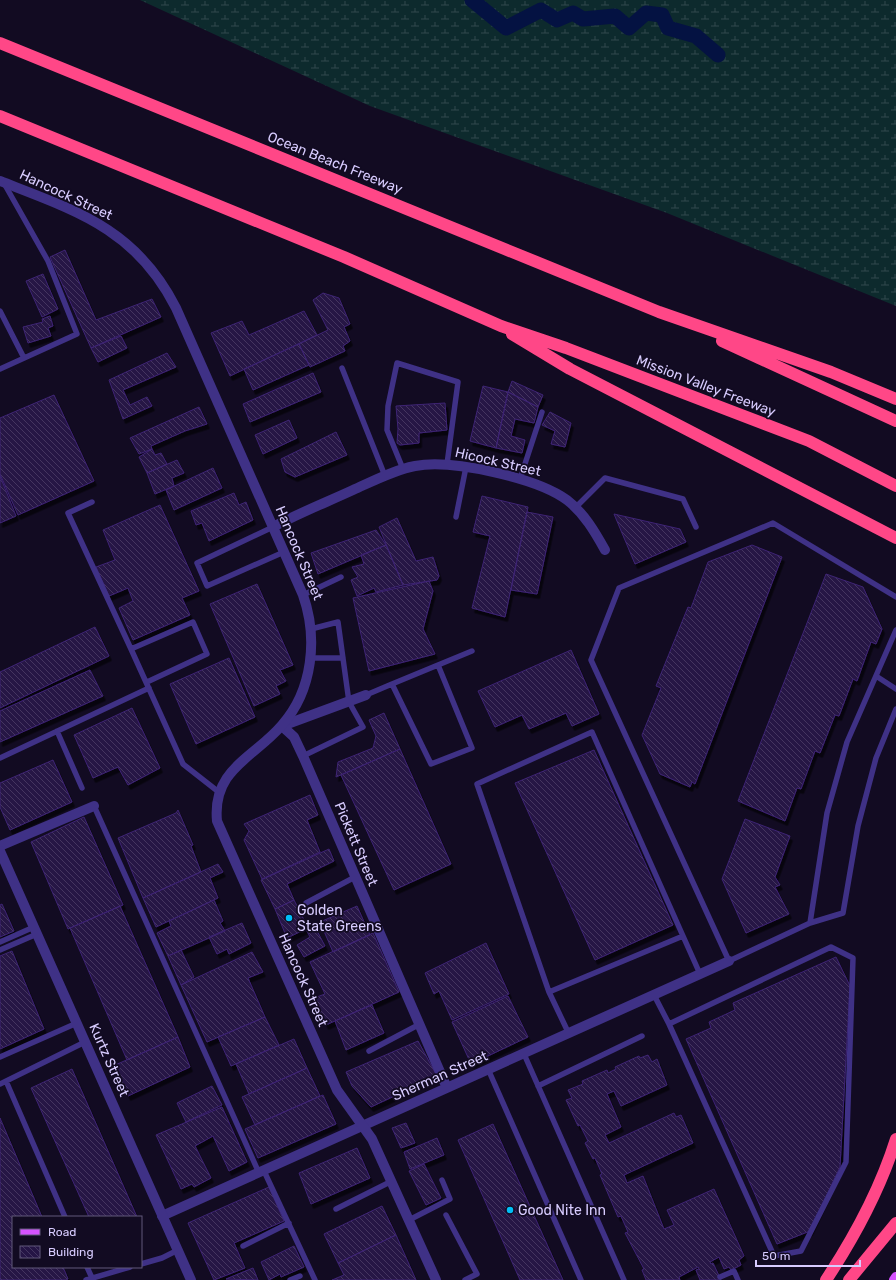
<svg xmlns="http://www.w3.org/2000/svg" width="896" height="1280" font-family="Rubik,sans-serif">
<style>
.wetland{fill:url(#wetland-marsh)}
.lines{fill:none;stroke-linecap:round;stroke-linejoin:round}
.canal{stroke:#041242;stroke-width:15}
.building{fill:url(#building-back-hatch);stroke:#3e2474;filter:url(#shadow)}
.service{stroke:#3f3186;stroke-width:5.5}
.minor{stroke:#3f3186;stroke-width:10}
.tertiary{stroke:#3f3186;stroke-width:10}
.primary{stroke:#d553ff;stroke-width:10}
.motorway{stroke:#ff4787;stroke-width:12}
.poi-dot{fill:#00bef7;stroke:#120b22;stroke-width:1.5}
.labels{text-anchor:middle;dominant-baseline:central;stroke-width:3.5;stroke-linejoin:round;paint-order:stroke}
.street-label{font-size:14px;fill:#d8ccff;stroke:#120b22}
.poi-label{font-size:14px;fill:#d8ccff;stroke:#120b22;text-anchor:start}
</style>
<defs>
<pattern id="wetland-marsh" width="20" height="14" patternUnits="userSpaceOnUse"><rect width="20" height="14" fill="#0d2a2d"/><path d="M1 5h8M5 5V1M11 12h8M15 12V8" fill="none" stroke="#30484c"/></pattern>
<pattern id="building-back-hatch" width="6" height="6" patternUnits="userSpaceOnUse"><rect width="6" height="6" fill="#251545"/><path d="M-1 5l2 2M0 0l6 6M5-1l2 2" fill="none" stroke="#443661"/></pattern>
<filter id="shadow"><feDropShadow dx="2.5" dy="4.5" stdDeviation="0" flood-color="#0009"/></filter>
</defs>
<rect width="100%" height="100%" fill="#120b22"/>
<path class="wetland" d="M140,0H896V306L667,213L370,106Z"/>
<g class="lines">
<path class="canal" d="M472,0L506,28L541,10L557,20L573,13L583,19L615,16L629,28L646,13L662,15L668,28L696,36L718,55"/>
</g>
<path class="building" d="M65,250L96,320L152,299L161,317L91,348L50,257Z
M43,274L58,309L42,317L26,281Z
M323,293L339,298L350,324L344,327L350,341L343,346L345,351L310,367L299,344L328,330L313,300Z
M304,311L317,335L230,376L211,333L242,321L249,335Z
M50,316L53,326L48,328L51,336L28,343L23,327L43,322L42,319Z
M121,336L127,348L98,362L91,348Z
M299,344L309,365L253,390L244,369Z
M167,353L176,367L123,390L130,405L147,397L152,406L123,419L109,380Z
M313,373L321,392L250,422L243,404Z
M512,381L543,395L538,407L508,392Z
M483,386L508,392L496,448L470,441Z
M508,392L538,407L534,423L515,419L511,436L525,440L522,453L496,448Z
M54,395L94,481L18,515L0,474V418Z
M445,403L447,430L419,433V443L400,445L397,443L398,429L396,406Z
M199,407L207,424L185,431L151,446L152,449L139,454L130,438Z
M550,412L571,423L565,447L551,444L555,431L542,425Z
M289,420L297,438L263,454L255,435Z
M336,432L347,455L295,477L285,472L281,459Z
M152,449L155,455L161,453L167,464L147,473L139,457Z
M177,460L184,473L172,478L174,486L155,494L147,473Z
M213,468L222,488L174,510L166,490Z
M0,476L16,516L0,523Z
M234,493L239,505L246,502L253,520L209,541L202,523L196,525L191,511Z
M482,496L528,507L505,617L472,608L490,536L473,532Z
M160,505L199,591L182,598L190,615L133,640L119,608L133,601L128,588L109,596L96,567L115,560L103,530Z
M527,512L553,517L537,594L511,590Z
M614,514L680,529L686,542L635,564Z
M397,518L416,561L433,557L439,576L437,580L403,585L379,527Z
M376,530L386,545L318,574L311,553Z
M386,545L403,585L376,592L374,588L357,596L351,580L358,577L352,567L364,564L361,555Z
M752,545L782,557L695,784L692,782L690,787L660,774L642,735L661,688L656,686L688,607L691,608L708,562Z
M826,574L863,587L882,629L876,644L871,642L857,681L853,679L839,716L835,715L820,753L815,751L801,789L797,788L785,821L738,801Z
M429,581L433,591L423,629L435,654L369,671L353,598Z
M257,584L293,665L280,670L286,681L276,686L280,694L254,706L210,604Z
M95,627L109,656L0,708V672Z
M571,650L599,714L572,726L566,713L529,729L522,715L495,727L478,691Z
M229,658L255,717L196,744L170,684Z
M90,670L103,696L0,742V711Z
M132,708L160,768L128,785L118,767L93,778L74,735Z
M384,713L400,749L336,777L338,762L373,748L376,736L369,720Z
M400,749L451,864L394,890L341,775Z
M594,750L673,925L595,960L515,783Z
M53,760L72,802L10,830L0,807V783Z
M310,795L318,815L307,820L320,852L262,879L244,840L249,831L244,824Z
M178,810L193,845L191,846L201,872L143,898L118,838L176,813Z
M84,817L123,905L68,929L31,842Z
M745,819L790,836L775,877L780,885L775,887L789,914L746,933L722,879Z
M329,849L334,861L287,884L294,900L275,909L261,880Z
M218,864L223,872L210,878L218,898L156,927L143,898Z
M214,900L223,921L220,923L225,931L168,956L157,933L171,926L169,921Z
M294,900L308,928L287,938L275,909Z
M2,904L14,931L0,937V905Z
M120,906L178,1037L127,1060L70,928Z
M357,906L370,935L333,952L320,922Z
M242,923L251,943L229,954L227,949L217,954L209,937Z
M315,927L325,946L304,957L297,945L310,937L307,931Z
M373,933L399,992L326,1025L314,998L325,994L310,962Z
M486,943L509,994L452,1020L439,991L434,994L425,973Z
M181,950L194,977L181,985L168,956Z
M12,951L44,1029L0,1049V956Z
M252,952L263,972L248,978L265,1017L207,1042L181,985Z
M836,957L850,986L840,1167L810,1231L777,1244L686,1039L711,1028L709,1022L735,1010L733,1003Z
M508,996L528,1037L471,1064L452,1022Z
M372,1005L384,1033L346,1050L335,1021Z
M265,1017L279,1045L231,1066L218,1037Z
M178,1037L190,1067L128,1096L113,1066Z
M294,1039L307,1068L249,1094L236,1064Z
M418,1041L437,1076L371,1107L352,1086L346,1072Z
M648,1055L652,1062L657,1059L667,1085L621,1106L614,1091L607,1094L621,1127L605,1135L609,1143L674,1113L676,1117L681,1115L693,1143L624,1175L627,1183L643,1176L664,1229L674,1225L667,1210L714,1189L744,1256L739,1260L741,1265L731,1270L729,1267L724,1269L719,1257L710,1262L711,1264L713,1263L721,1280H700L696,1270L699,1269L698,1267L679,1277L680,1280H646L642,1270L644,1269L625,1233L628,1232L621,1216L618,1217L600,1175L602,1174L595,1158L593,1159L585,1143L588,1141L580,1125L578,1126L566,1100L572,1098L568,1090L583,1084L582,1081L607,1070L608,1073L616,1069L615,1067L639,1056L640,1058Z
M307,1068L320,1096L255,1125L242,1097Z
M72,1069L137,1217H89L31,1088Z
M212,1086L222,1105L186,1122L177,1103Z
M323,1095L336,1124L258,1158L245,1129Z
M222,1107L247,1162L229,1171L213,1136L195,1146L211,1178L194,1187L192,1184L181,1189L156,1135Z
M0,1118L42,1217H13V1267H63L68,1279L66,1280H0Z
M406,1123L415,1143L401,1148L392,1128Z
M493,1124L563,1280H520L458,1140Z
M437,1138L444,1155L410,1169L404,1152Z
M357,1148L370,1178L311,1204L299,1173Z
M424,1164L441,1198L426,1205L409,1171Z
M269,1187L284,1221L234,1243L245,1268L214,1280L188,1223Z
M382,1206L396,1235L338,1263L324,1234Z
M396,1235L416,1280H332L344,1275L338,1263Z
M294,1246L304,1267L281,1277L280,1274L269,1280L261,1262Z
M253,1268L258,1280L226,1279Z"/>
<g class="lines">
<path class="service" d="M0,311L24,358
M342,368L385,476
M0,369L77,334L48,261L5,185
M403,469L387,430L388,406L397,363L458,382L447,464
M520,479L542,412
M92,502L68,513L131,649
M575,508L605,478L683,499L696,527
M456,517L466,467
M273,527L197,563L207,586L284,552
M303,595L341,577
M896,597L773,523L619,588L591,660L729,961L810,923L827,813L847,742L896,630
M311,658H343
M876,676L896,689
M147,682L207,654L193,622L131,649L183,764L220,793
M392,684L438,665
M366,695L392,684L431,764L472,748L438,665L472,651
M57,731L82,788
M303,756L363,727L349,702L338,622L311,629
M0,758L149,688
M94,806L259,1173
M306,903L355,877
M810,923L843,913L858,826L876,758L896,709
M0,942L34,927
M831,947L853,958L846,1162L801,1251L774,1256L669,1024Z
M0,950L37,934
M549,992L477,784L592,732L683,936
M654,995L669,1024
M569,1034L549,992L683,936L700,974
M369,1051L420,1024
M524,1054L624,1280
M0,1057L77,1023
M488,1069L581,1280
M6,1081L65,1217
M0,1084L85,1042
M538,1086L642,1036
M264,1171L315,1280
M336,1209L392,1181
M446,1215L477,1274L465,1280
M409,1220L450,1199L442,1180
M243,1246L289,1223
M141,1264L162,1258L178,1250
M87,1267L92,1278
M720,1277L734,1271L738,1280
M86,1280L130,1267
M290,1280L300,1276"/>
<path class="minor" d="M273,527C299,513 327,502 353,490C373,481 394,470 415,466C452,459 537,478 567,500C584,513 595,532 605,550
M366,695L282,726L294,737L303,756L447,1088
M0,846L94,806
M162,1216L729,961"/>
<path class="tertiary" d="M0,181C77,211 136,229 176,308L303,595C318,638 313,690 282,725C254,758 212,769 217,821L337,1090L372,1139L436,1280
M0,851L191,1280"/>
<path class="primary" d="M894,1280L896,1277"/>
<path class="motorway" d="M0,43L659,312L831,372L896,399
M0,116L344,257L501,326L566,348L809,441L896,486
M512,334L570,369L896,538
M722,341L896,421
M826,1280C855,1236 880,1190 896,1139
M849,1280L896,1223"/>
</g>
<g class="poi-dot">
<circle cx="289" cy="918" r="4"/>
<circle cx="510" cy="1210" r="4"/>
</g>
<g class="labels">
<g class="street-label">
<text transform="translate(335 163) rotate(22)">Ocean Beach Freeway</text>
<text transform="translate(66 195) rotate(25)">Hancock Street</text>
<text transform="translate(706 386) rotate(21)">Mission Valley Freeway</text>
<text transform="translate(498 462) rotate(13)">Hicock Street</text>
<text transform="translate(299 553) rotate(67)">Hancock Street</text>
<text transform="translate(356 844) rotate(67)">Pickett Street</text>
<text transform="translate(303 980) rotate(66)">Hancock Street</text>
<text transform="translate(109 1060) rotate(66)">Kurtz Street</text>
<text transform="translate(440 1076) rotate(-24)">Sherman Street</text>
</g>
<g class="poi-label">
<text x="297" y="910">Golden<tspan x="297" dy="16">State Greens</tspan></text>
<text x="518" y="1210">Good Nite Inn</text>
</g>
</g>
<rect x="12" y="1216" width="130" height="52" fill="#120b22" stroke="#61587a"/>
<rect x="20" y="1229" width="20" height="6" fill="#d553ff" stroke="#61587a"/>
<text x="48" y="1236" font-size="12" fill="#d8ccff">Road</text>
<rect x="20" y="1246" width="20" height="12" fill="url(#building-back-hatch)" stroke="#61587a"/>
<text x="48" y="1256" font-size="12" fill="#d8ccff">Building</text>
<path d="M756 1260v6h104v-6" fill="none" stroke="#d8ccff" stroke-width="2"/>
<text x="762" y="1260" font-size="12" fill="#d8ccff" stroke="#120b22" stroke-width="3" paint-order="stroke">50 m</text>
</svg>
